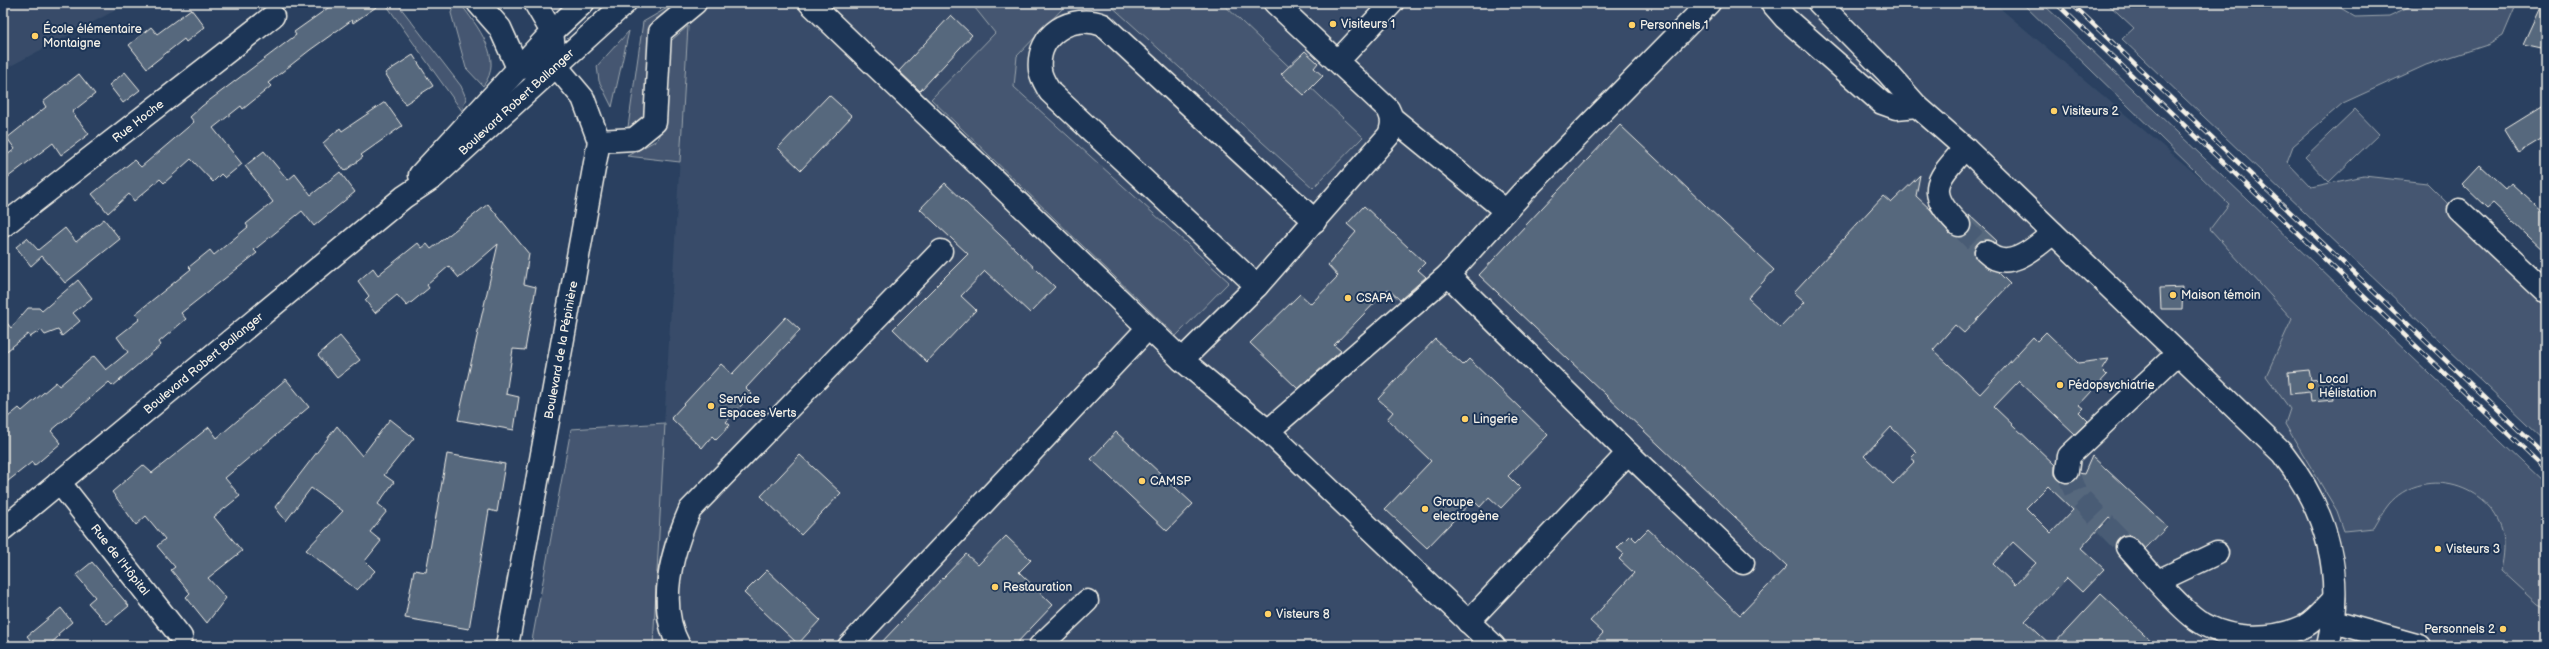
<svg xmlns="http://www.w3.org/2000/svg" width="2549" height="649" font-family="'Balsamiq Sans',sans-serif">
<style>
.built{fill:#374c69}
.green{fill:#445771;stroke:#9ca4ac}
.building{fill:#56677d;stroke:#f4f1e8;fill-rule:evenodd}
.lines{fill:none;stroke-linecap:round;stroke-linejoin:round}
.minor-tunnel{stroke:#485b74;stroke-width:22;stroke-dasharray:22 11;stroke-linecap:butt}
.minor-casing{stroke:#f4f1e8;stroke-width:25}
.major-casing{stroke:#f4f1e8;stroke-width:25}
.minor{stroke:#1d3557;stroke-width:22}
.major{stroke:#1d3557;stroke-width:22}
.rail-casing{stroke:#f4f1e8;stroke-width:4.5}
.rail{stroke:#1d3557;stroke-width:3;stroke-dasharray:9;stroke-linecap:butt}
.poi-dot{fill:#ffd166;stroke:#1d3557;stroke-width:1.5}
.labels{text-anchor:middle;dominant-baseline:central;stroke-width:4;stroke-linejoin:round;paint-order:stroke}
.poi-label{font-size:12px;fill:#f4f1e8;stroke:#1d3557;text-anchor:start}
.street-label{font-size:12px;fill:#f4f1e8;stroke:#1d3557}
</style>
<rect width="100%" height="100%" fill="#2a4060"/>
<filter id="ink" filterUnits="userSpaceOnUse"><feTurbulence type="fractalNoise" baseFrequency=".025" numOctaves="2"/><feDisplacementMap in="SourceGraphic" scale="8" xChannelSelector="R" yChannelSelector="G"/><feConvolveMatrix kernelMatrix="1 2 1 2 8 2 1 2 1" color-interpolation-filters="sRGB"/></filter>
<g filter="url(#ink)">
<path class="built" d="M3,3H129L3,70Z
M689,3H1994L2211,187L2546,512V646H651Z"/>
<path class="green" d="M385,3H397L461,86L466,98L462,111Z
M455,3H460C477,26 505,59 483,86L466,68L451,13Z
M980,3H1072L1065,6L1017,56L1014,87L1229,282L1176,336L931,99L995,33L975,8Z
M1108,3H1222L1363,137L1313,188Z
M2022,3H2042L2546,485V608L2538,604L2501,570C2504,556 2506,541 2501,527C2485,482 2421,467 2389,504C2383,511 2379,520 2374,528L2344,531L2337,511L2285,424L2290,409L2266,376L2292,319L2210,229L2229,204Z
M2107,3H2332L2356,17L2389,16L2417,3H2517L2503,36L2490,44L2426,65L2343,103L2293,146L2287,162L2311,187L2364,176L2427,183L2546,301V442L2122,39L2134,28Z
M674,4L683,5L651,39V117L627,134L643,22Z
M688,26L680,162L627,156L657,140L665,120V46Z
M629,31L612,107L599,81L597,66Z
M2355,109L2379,134L2329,182L2305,157Z
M665,423L653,646H531L571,429Z"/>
<path class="building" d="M335,3H382L353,23L352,20L310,50L268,83L271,86L264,92L243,109L241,106L213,128L242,164L225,178L221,174L213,182L191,159L164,183L160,179L134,201L129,194L108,213L92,194L134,160L141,167L194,122L190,117L202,106L296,35L294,32Z
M2542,3H2546V49L2523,44Z
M191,9L205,27L186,42L184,39L147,68L129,45L151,27L157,34Z
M951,15L972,35L920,91L899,71Z
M1305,51L1318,63L1314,68L1323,76L1304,95L1281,74Z
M413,55L433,86L405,104L385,73Z
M125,72L140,90L123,103L109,85Z
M79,74L95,94L72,112L89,134L61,155L53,143L3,181V158L15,149L7,138L46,107L43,102Z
M829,95L852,116L801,170L778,148Z
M385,102L402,126L361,155L363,157L345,171L323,143L340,128L342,131Z
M2546,104V136L2518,153L2504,130Z
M1620,125L1774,270L1748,298L1780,328L1805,302L1794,292L1883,196L1891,203L1920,175L1916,196L1931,210L1950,234L1961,237L1968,234L1971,228L1969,215L1997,241L1995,243L1988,240L1980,241L1974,250L1975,257L1987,268L1997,271L2010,284L1964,333L1955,325L1933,350L1980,394L2033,337L2037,341L2046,332L2078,363L2109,359L2102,370L2107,375L2079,405L2083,408L2079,412L2088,421L2075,434L2019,381L1994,407L2055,465V475L2060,481L2071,483L2079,473L2084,474L2092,456L2167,526L2145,549L2109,517L2081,548L2104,569L2082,592L2067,578L2025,621L2052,646H1591L1603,633L1590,621L1634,573L1619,559L1624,554L1617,548L1630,535L1636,541L1648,529L1740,615L1787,566L1479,275ZM1891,427L1917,452L1911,458L1915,461L1893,484L1864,456ZM2048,486L2073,510L2051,533L2026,508ZM2013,542L2036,563L2015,585L1993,564Z
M264,151L288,180L295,174L311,195L340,172L355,192L314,226L302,211L254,250L257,253L181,313L186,319L159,342L161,345L113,386L109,382L51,431L61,443L34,466L32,462L3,485V421L19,408L22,411L56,382L59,386L94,356L106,370L128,352L117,337L140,319L135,314L191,269L189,267L210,250L214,255L248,227L246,224L273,202L245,166Z
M2480,165L2506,189L2511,183L2546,215V253L2493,203L2487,208L2462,184Z
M945,183L1055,287L1030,313L985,271L961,296L976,310L927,362L893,329L968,254L920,209Z
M488,204L529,254L524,284L536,287L525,350L513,349L506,394L519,397L514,430L458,420L498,244L459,278L449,266L427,285L429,288L407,306L397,295L375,313L365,300L369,296L358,281L373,268L378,275L418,243L422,248L427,244L431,249Z
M1364,206L1425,263L1418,270L1426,277L1400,300L1388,289L1334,345L1341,351L1298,389L1250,343L1300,294L1311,304L1338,276L1328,265L1356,232L1347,224Z
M104,219L120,239L65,283L42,256L31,266L16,247L27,238L38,250L65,228L76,242Z
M78,280L92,298L73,313L80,321L62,336L58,330L45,335L41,330L30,337L28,334L3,354V318L11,328L28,308H39L42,311Z
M2183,287L2182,309H2161L2160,288Z
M786,317L800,330L746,388L752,394L726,422L730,425L716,440L712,436L702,448L671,418L721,364L732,374Z
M340,336L360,360L337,378L318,355Z
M1435,339L1463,365L1469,359L1548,435L1508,476L1520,488L1501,508L1489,497L1480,507L1473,500L1427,548L1385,509L1431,461L1387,419L1393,412L1378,399Z
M2309,370L2311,380L2331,378L2334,400L2311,402L2310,392L2290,394L2288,372Z
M286,379L309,407L225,478L240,496L214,517L242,551L208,578L226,598L207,623L186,597L190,593L171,570L175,567L157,546L165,539L146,516L136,525L112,492L143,465L152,473L209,427L217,438Z
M390,419L414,438L384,475L394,482L378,504L387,511L370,532L381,541L365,561L375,571L357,590L306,550L343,511L311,488L286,521L275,507L337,426L362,456Z
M1116,432L1193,504L1167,531L1091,459Z
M447,454L505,464L497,512L489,510L469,629L405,618L414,570L426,572Z
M800,455L841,493L801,535L761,496Z
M1006,536L1031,560L1019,572L1053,605L1014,646H878L966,554L978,565Z
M92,562L129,606L107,624L88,603L95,597L76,575Z
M767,570L820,620L798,644L744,593Z
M2101,594L2157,646H2052Z
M61,608L72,622L58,634L59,636L48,646H35L27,636Z"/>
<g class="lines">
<path class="minor-tunnel" d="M1959,225L1986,252
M2067,471L2076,494L2127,547"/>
<defs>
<g id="minor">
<path d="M478,3L500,28L518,68L556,66"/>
<path d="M535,3L552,32L556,66"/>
<path d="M810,3L1182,360"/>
<path d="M1772,3L1785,18L1882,103L1896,108L1917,106"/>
<path d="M1819,3L1886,71L1917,106L1965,148L2282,453C2327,510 2345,575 2328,646"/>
<path d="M1338,61L1392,3"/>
<path d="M1392,118L1506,211"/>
<path d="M599,141L634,139L655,122L660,32L695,3"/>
<path d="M2459,210L2546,292"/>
<path d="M1959,225C1924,190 1937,180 1965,148"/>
<path id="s1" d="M3,226L273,16"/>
<path d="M1986,252C2008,274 2036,247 2053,233"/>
<path d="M1448,275L1524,191L1709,3"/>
<path d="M1257,286L1050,92C1046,85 1041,78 1040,70C1036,34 1072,13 1103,25L1315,221"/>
<path d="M1268,431L1182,360L1257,286L1389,135C1393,124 1393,119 1388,109L1275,3"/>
<path d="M2067,471L2069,456L2177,354"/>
<path id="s2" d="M59,482L181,637"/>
<path d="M2127,547C2148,570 2168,596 2192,616C2222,641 2270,642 2305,626C2316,620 2326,607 2334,599"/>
<path d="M2158,581L2217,553"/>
<path d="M1468,622L1628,453"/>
<path d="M2334,622L2420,646"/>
<path id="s3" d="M507,646L599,141L583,98L556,66"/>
<path d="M679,646C656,604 672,551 690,510L941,251"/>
<path d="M849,646L1148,328"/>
<path d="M1040,646L1087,601"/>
<path d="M1494,646L1268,431L1448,275L1628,453L1743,563"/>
</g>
<g id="major">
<path d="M420,175L552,32L583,3"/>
<path id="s4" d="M3,529L404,197L434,177L625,3"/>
</g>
</defs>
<use href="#minor" class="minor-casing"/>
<use href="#major" class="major-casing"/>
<use href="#minor" class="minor"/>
<use href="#major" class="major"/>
<defs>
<path id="rail" d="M2056,3L2546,470
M2071,3L2546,456"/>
</defs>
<use href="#rail" class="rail-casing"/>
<use href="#rail" class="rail"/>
</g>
</g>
<g class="poi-dot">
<circle cx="1333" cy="24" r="4"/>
<circle cx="1632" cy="25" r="4"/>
<circle cx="35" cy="36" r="4"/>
<circle cx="2054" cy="111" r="4"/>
<circle cx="2173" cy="295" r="4"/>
<circle cx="1348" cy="298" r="4"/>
<circle cx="2060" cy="385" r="4"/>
<circle cx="2311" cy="386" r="4"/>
<circle cx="711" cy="406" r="4"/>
<circle cx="1465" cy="419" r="4"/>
<circle cx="1142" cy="481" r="4"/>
<circle cx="1425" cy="509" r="4"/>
<circle cx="2438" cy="549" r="4"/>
<circle cx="995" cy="587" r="4"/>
<circle cx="1268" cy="614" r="4"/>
<circle cx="2503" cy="629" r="4"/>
</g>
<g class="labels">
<g class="poi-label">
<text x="1341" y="24">Visiteurs 1</text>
<text x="1640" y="25">Personnels 1</text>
<text x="43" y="29">École élémentaire<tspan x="43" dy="14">Montaigne</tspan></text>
<text x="2062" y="111">Visiteurs 2</text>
<text x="2181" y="295">Maison témoin</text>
<text x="1356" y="298">CSAPA</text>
<text x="2319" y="379">Local<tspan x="2319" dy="14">Hélistation</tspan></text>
<text x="2068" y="385">Pédopsychiatrie</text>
<text x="719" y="399">Service<tspan x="719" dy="14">Espaces Verts</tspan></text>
<text x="1473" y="419">Lingerie</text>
<text x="1150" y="481">CAMSP</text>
<text x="1433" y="502">Groupe<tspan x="1433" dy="14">electrogène</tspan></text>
<text x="2446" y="549">Visteurs 3</text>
<text x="1003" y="587">Restauration</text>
<text x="1276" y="614">Visteurs 8</text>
<text x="2495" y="629" text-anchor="end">Personnels 2</text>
</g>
<g class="street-label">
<text stroke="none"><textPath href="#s4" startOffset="668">Boulevard Robert Ballanger</textPath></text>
<text stroke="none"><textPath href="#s1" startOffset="171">Rue Hoche</textPath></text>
<text stroke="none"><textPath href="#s3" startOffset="301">Boulevard de la Pépinière</textPath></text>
<text stroke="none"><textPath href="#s4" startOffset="260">Boulevard Robert Ballanger</textPath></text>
<text stroke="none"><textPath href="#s2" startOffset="99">Rue de l'Hôpital</textPath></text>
</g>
</g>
<rect width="2549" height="649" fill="none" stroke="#1d3557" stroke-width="16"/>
<rect x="8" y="8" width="2533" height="633" fill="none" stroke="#f4f1e8" stroke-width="1.5" filter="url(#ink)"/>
</svg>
